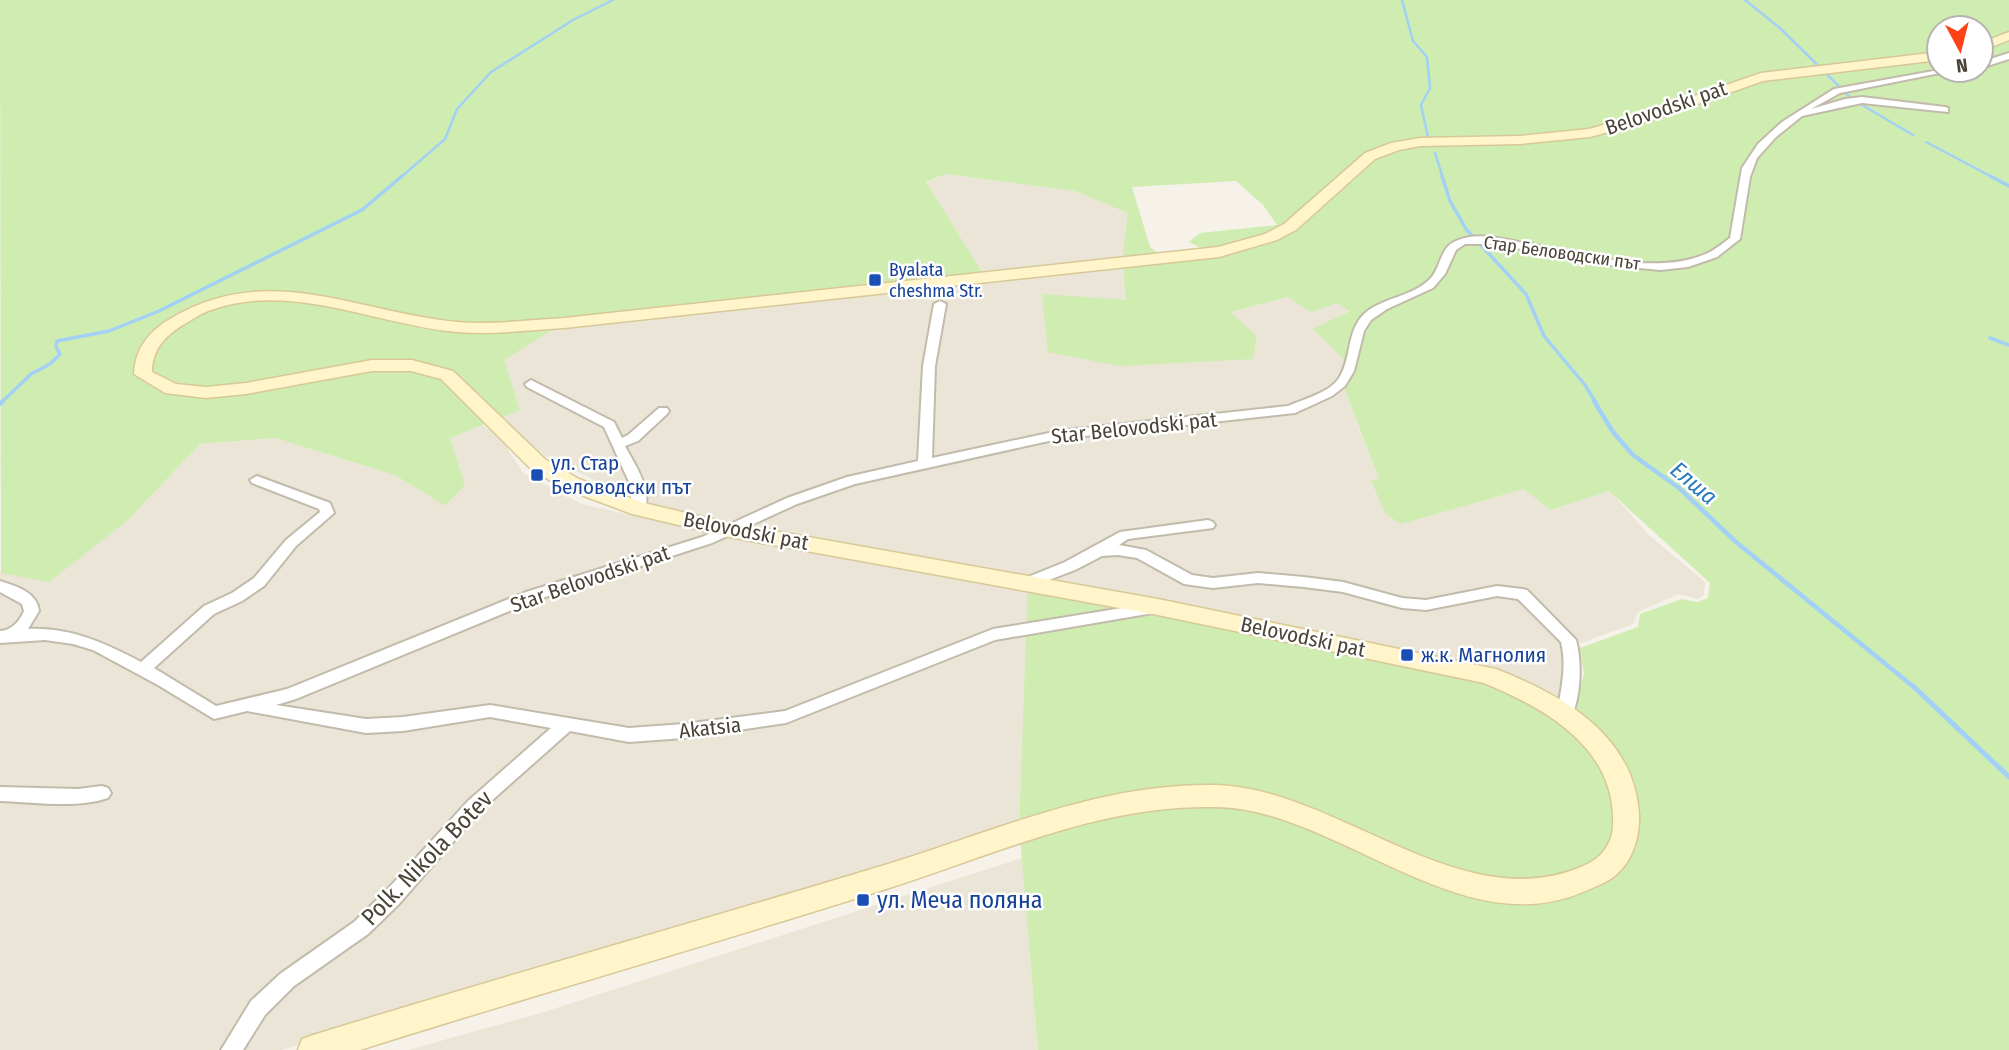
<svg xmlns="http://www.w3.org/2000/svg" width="2009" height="1050" font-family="'Fira Sans Condensed',sans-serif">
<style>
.residential{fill:#eae5d7}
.green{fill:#cfecb1;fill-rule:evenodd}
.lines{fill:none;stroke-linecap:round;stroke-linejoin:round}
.stream-far3{stroke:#a3d1f5;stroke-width:2.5}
.stream-far2{stroke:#a3d1f5;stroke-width:3.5}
.stream-far1{stroke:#a3d1f5;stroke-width:4.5}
.stream{stroke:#a3d1f5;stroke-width:5}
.street-casing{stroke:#c2bbab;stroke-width:4}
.secondary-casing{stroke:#d8c897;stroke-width:3}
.street{fill:#fff;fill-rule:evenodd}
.secondary{fill:#fff4ca;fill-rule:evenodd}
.transit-dot{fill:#1a4fb4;stroke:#fff;stroke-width:2.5}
.labels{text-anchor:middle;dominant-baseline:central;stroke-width:5;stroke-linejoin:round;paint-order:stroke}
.far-street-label{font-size:18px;fill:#4a4337;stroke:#fff}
.far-transit-label{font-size:18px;fill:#164399;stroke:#fff;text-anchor:start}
.street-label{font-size:21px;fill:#4a4337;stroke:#fff}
.transit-label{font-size:21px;fill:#164399;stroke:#fff;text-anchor:start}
.water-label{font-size:23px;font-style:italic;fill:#297abd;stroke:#fff}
.near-street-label{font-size:24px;fill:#4a4337;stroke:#fff}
.near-transit-label{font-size:24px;fill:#164399;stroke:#fff;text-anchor:start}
</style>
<rect width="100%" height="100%" fill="#f6f2ea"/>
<path class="residential" d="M946,174L1075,191L1129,213L1123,257L982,272L926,183Z
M1112,266L1122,268L1126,301L1253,359L1257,336L1229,312L1289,297L1311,312L1338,303L1349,310L1314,330L1355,369L1344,389L1379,480H1372L1401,524L1524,489L1550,510L1609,490L1649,535L1705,582L1704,594L1698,599L1679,594L1638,612L1633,624L1578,644V678L1563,709L1317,632L1062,581L701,520L625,495L545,456L501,417L520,409L503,360L553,330L982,283Z
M483,425L501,438L523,473L582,504L742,541L1028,591L1019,826L281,1050H0V572L49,581L128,520L200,444L275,438L395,475L445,506L465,485L450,438Z
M1022,858L1038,1050H408L544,1012Z"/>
<path class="green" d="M0,0H2009V1050H1038L1019,826L1028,583L1526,689L1575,704L1584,674L1580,648L1638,627L1640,614L1682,599L1697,602L1708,598L1710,583L1609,491L1550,510L1524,489L1401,524L1385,513L1371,480L1379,479L1344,388L1354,369L1313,329L1349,311L1338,303L1311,312L1288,297L1230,312L1257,336L1253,359L1119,366L1048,352L1042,294L1126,300L1122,263L1128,213L1075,191L946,174L926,182L982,272L943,283L564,323L504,360L520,410L450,438L465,485L445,506L395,475L275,438L200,444L128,520L49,582L1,573ZM1939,28H1981V70H1939ZM1236,181L1263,205L1277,225L1200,233L1189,242L1201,248L1157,252L1150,247L1132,187Z"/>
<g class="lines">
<path class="stream-far3" d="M1402,0L1413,41L1427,57L1430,88L1421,105L1428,137
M1745,0L1781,29L1850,97
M1857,102L1913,135
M1926,142L1994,178
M1435,153L1443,178
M400,178L445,139L457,109L491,72L573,20L613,0"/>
<path class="stream-far2" d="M1442,176L1450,201L1466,229L1526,294L1544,336L1585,385L1596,403
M1990,176L2009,186
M1990,338L2009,345
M1,403L31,374L50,364L60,354L56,347L57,341L109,331L159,311L362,210L402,176"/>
<path class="stream-far1" d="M1594,401L1613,432L1633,455L1679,488L1736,542L1915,688
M0,404L3,401"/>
<path class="stream" d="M1913,686L2009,777"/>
<defs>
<path id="street" d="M2009,53V59L1981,68V62Z
M1939,70H1955L1840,93L1811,109L1845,99L1862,97L1945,107L1948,108V112L1862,103L1802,116L1776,137L1757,158L1750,177L1740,239L1717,257L1688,267L1660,270L1599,264L1495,244H1465L1456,250L1445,274L1433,288L1387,309L1371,320L1364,331L1354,371L1345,386L1332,396L1295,413L1058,439L855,484L797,504L712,543L536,600L296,699L276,705L366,719L403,717L490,705L629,728L684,724L785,711L993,629L1153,603L1158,604L1160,608L1158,612L1153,613L995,640L786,723L684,738L629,742L570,731L480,811L399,904L368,934L294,986L265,1015L243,1050H221L251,1001L280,974L354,922L385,892L468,801L551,728L490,717L403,731L366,733L247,711L214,719L158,685L93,650L73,644L45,640L0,643V631C11,631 20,621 24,611L22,604L0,592V581C16,586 37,592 39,611L28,629C70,627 105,643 141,662L204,606L232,593L254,578L286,540L320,512L319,509L252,483L250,480L257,476L330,503L334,513L296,546L264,586L242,601L214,614L154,668L216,706L287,689L526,592L702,537L787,498L847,477L918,461L923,366L934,304L940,301L946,304L935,366L932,458L1058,431L1288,406C1304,399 1329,393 1339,378C1352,358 1346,332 1364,314C1383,297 1412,297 1430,279C1441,268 1440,247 1456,241C1476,232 1499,238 1519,242C1575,251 1654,278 1708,253C1716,249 1723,243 1730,238L1742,168L1758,144L1782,122L1834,89Z
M531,380L614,422L622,438L628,435L659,408H667L669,411L667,414L638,441L625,446C635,465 653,490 644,512L639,514L632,509L630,484L604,427L527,387L525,384Z
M1208,520L1213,522L1215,525L1213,528L1128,539L1119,545L1146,550L1192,575L1213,578L1258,573L1304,577L1343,582L1402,598L1426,600L1497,586L1522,589L1527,590L1576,640C1582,662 1581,696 1571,718L1565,719L1559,718L1557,713C1561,690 1567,666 1561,642L1518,599L1497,596L1426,610L1402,608L1343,592L1304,587L1258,583L1213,588L1184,584L1137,558L1118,555L1102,556L1075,570L1028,588L1023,587L1021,583L1023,579L1065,562L1120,532Z
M102,786L108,788L111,793L108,798C75,809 34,802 0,801V787L78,789Z"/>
<path id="secondary" d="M2009,32V40L1981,51V43Z
M1939,52V60L1763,81L1652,120L1590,137L1520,144L1420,146L1399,150L1375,159L1296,230L1277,240L1219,257L564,328C529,330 493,335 457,332C377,325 291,281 211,310C201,313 192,320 183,325C165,336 152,350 152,372L176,384L206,387L246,383L372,360H412L453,371L546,460L579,479L644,503L729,523L1158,599L1496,669C1563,695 1634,735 1639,814C1640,838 1632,864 1612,878C1603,884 1592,888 1583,892C1460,945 1337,809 1216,807C1099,804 992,856 883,890C709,945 534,995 360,1050H298L302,1039L313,1035C501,977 690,924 878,867C989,834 1098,782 1217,785C1338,789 1460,918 1581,867C1599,860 1612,846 1613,826C1617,749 1547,709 1484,683L1158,615L729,537L632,514L565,489L532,470L441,379L411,371H372L246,394L206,398L165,393L134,374C135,349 149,331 170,319C268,260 355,312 457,322C492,325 529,320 564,318L1218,247L1265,234L1284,224L1365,153L1391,143L1420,138L1520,136L1589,129L1642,114L1761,73Z"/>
</defs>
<use href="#street" class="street-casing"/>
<use href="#secondary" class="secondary-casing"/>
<use href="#street" class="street"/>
<use href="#secondary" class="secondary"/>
</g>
<g class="transit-dot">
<rect x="868" y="273" width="14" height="14" rx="3.5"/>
<rect x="530" y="468" width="14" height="14" rx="3.5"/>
<rect x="1400" y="648" width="14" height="14" rx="3.5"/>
<rect x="856" y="893" width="14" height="14" rx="3.5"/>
</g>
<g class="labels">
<g class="far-street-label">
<text transform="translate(1562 253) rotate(8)">Стар Беловодски път</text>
</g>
<g class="far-transit-label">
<text x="889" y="270">Byalata<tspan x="889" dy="21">cheshma Str.</tspan></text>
</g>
<g class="street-label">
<text transform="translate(1666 108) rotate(-19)">Belovodski pat</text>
<text transform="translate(1134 428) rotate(-6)">Star Belovodski pat</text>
<text transform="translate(746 531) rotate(11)">Belovodski pat</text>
<text transform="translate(590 579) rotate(-19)">Star Belovodski pat</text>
<text transform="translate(1303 637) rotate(12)">Belovodski pat</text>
<text transform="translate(710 728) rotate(-6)">Akatsia</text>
</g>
<g class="transit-label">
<text x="551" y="463">ул. Стар<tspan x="551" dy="24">Беловодски път</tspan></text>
<text x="1421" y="655">ж.к. Магнолия</text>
</g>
<g class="water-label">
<text transform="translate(1694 483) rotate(40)">Елша</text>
</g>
<g class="near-street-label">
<text transform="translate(427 858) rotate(-46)">Polk. Nikola Botev</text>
</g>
<g class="near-transit-label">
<text x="877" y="900">ул. Меча поляна</text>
</g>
</g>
<g transform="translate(1960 49) rotate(173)"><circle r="33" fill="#ffffff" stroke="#b7b4af" stroke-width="2"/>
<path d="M0-5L12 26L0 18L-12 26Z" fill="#ff4117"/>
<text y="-10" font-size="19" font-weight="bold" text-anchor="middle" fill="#4a4337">N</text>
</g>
</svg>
